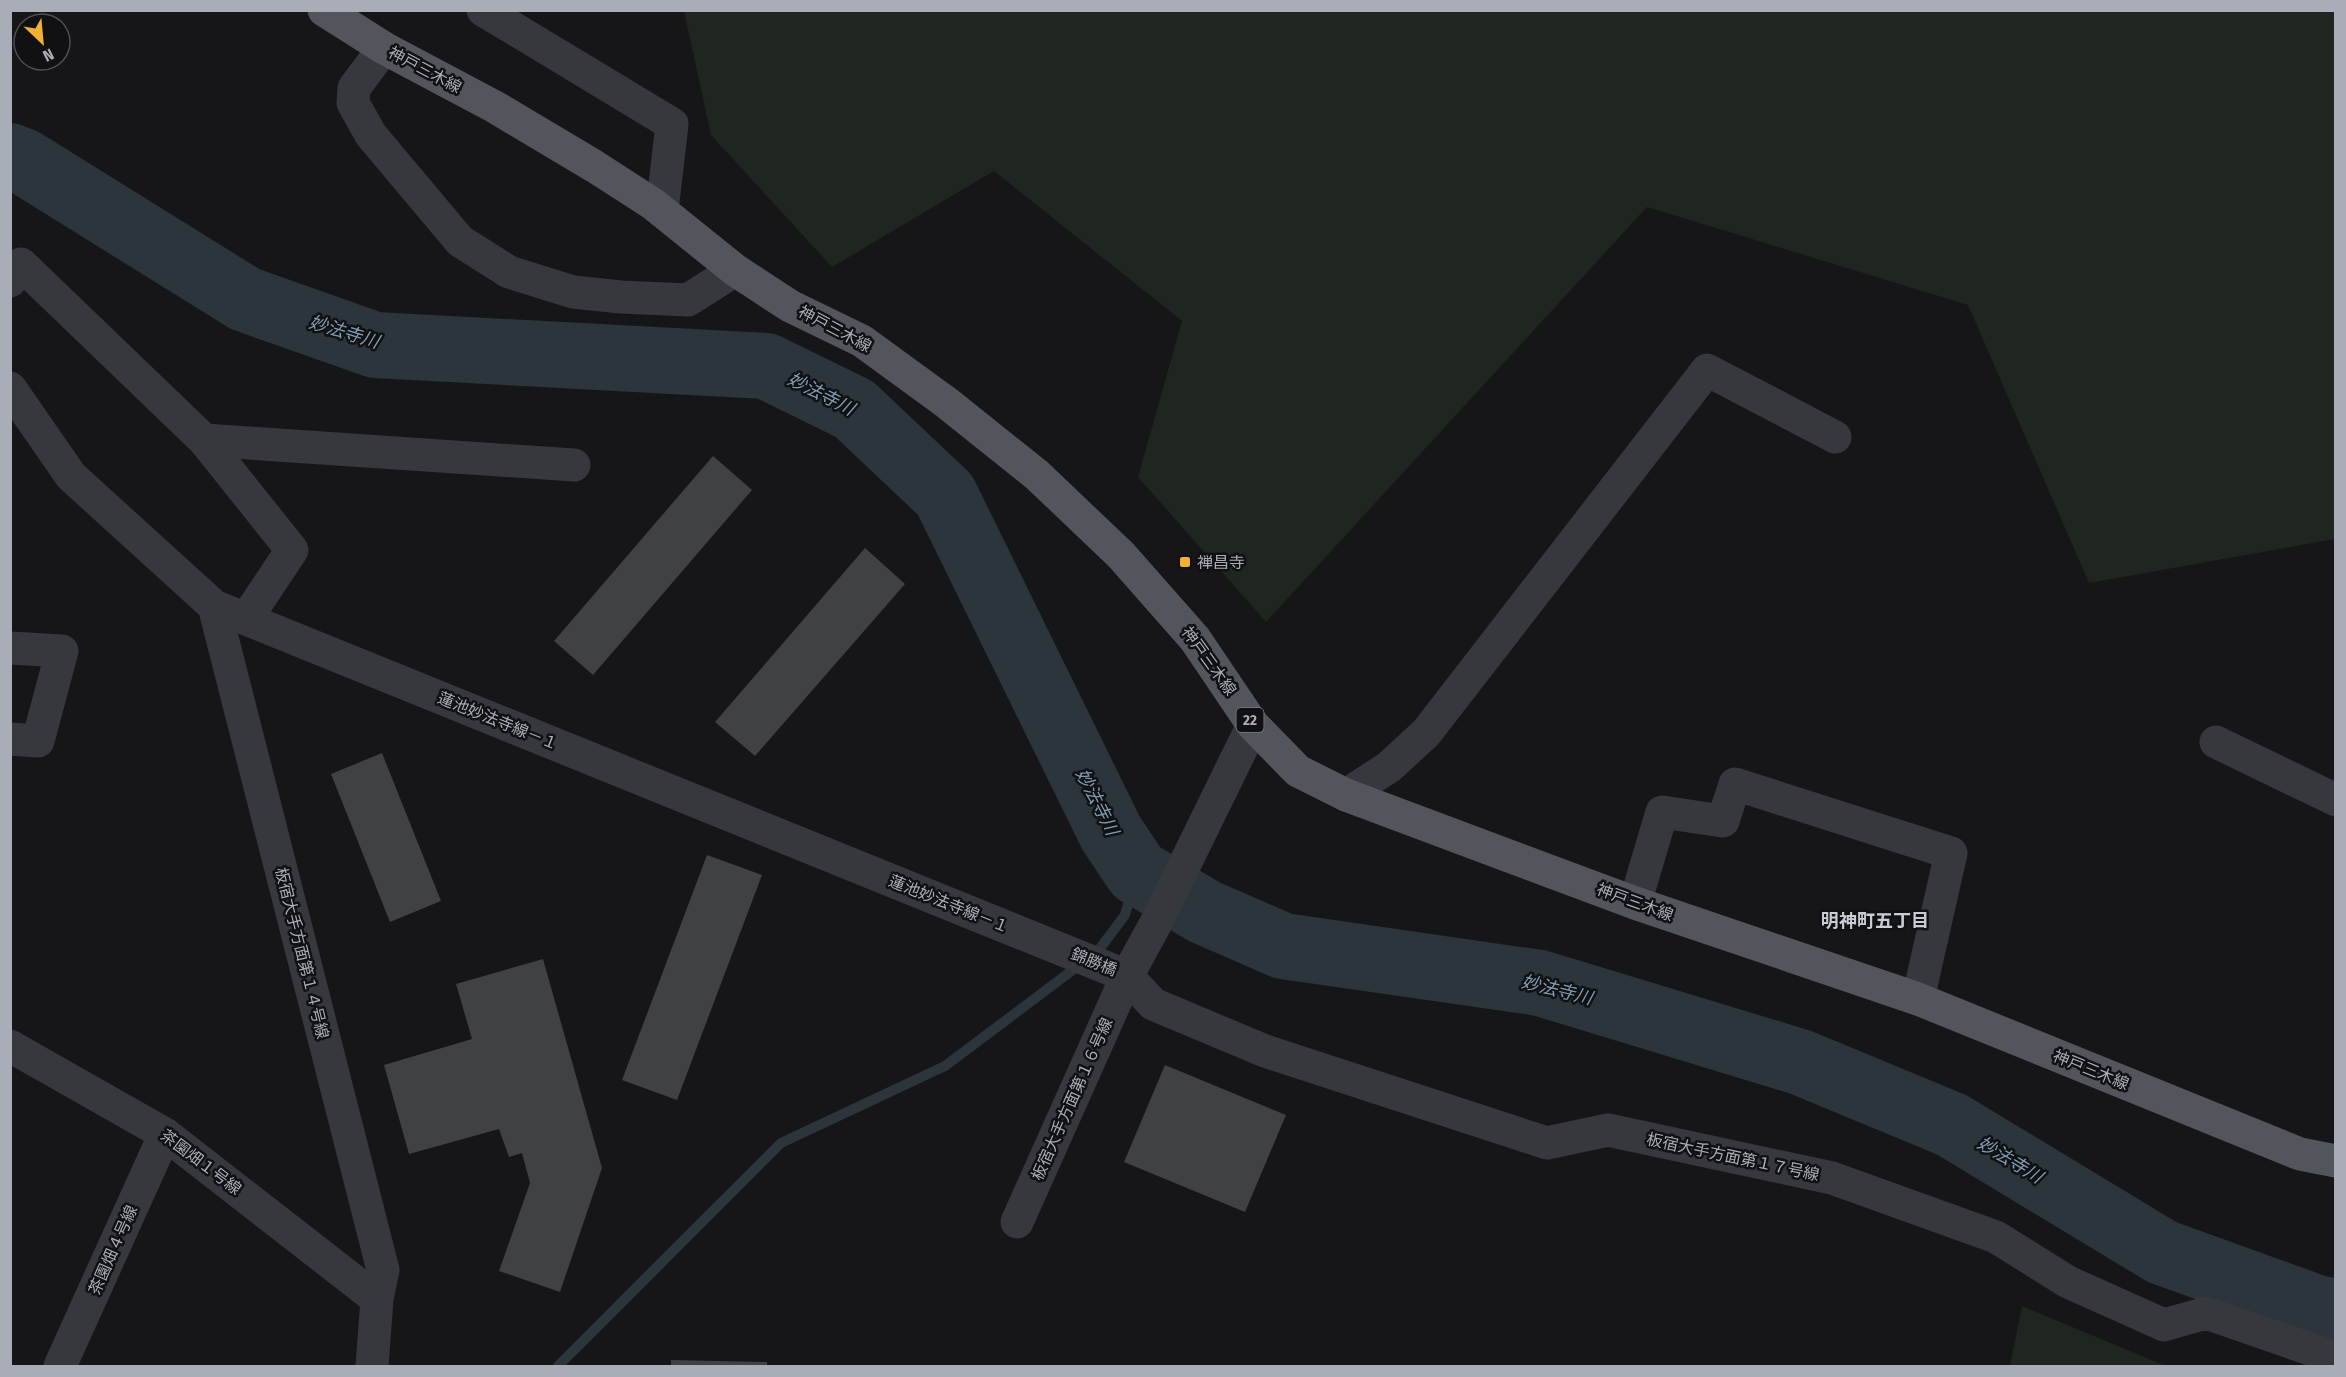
<svg xmlns="http://www.w3.org/2000/svg" width="2346" height="1377" font-family="'Fira Sans Condensed','Noto Sans JP',sans-serif">
<style>
.green{fill:#1e261f}
.lines{fill:none;stroke-linecap:round;stroke-linejoin:round}
.stream{stroke:#2c353c;stroke-width:10}
.river{stroke:#2c353c;stroke-width:66}
.building{fill:#404145}
.minor{stroke:#37383d;stroke-width:33}
.major{stroke:#53555c;stroke-width:33}
.poi-dot{fill:#f2b134;stroke:#111113;stroke-width:2}
.labels{text-anchor:middle;dominant-baseline:central;stroke-width:5;stroke-linejoin:round;paint-order:stroke}
.shield{fill:#111113;stroke:#7b7e86;stroke-width:1.5}
.shield-label{font-size:15px;font-weight:bold;fill:#a8adb8}
.street-label{font-size:16px;fill:#a8adb8;stroke:#111113}
.poi-label{font-size:16px;fill:#a8adb8;stroke:#111113;text-anchor:start}
.water-label{font-size:18px;font-style:italic;fill:#7f9bb3;stroke:#111113}
.neighbourhood-label{font-size:18px;font-weight:bold;fill:#c9ccd4;stroke:#111113}
</style>
<rect width="100%" height="100%" fill="#161618"/>
<path class="green" d="M684,11H2335V539L2089,583L1968,305L1647,207L1266,622L1138,477L1182,321L994,171L832,267L711,135Z
M2022,1306L2166,1366H2010Z"/>
<g class="lines">
<path class="stream" d="M558,1366L781,1143L945,1066L1098,951L1125,915L1137,872"/>
<path class="river" d="M10,156L23,161L245,299L375,345L766,366L854,409L945,495L1111,833L1137,872L1205,912L1283,946L1540,983L1800,1062L1952,1125L2162,1252L2317,1308L2336,1312"/>
</g>
<path class="building" d="M713,456L752,490L593,675L554,641Z
M865,548L905,584L755,756L715,722Z
M382,753L441,901L390,922L331,774Z
M707,855L762,875L677,1100L622,1080Z
M543,959L602,1168L560,1292L499,1271L530,1183L522,1153L509,1157L499,1129L409,1154L384,1065L472,1039L456,984Z
M1165,1065L1286,1115L1245,1212L1124,1162Z
M671,1360L767,1362V1366H671Z"/>
<g class="lines">
<path class="minor" d="M483,10L672,124L662,211
M384,48L354,88L353,103L371,135L460,241L509,272L573,292L621,297L688,300L735,270
M10,281L21,264L204,440L292,550L246,619
M10,388L71,476L214,606L1127,976L1153,1004L1265,1051L1547,1143L1608,1130L1832,1178L1996,1237L2068,1282L2164,1325L2206,1313L2336,1358
M204,440L574,465
M214,606L383,1270L377,1299L372,1366
M10,648L62,651L38,741L10,739
M2216,742L2336,800
M1346,795L1389,767L1426,733L1707,370L1835,437
M1635,903L1662,812L1723,821L1735,784L1951,853L1918,999
M10,1046L165,1134L377,1299
M1017,1222L1127,976L1156,923L1253,725
M60,1366L165,1134"/>
<path class="major" d="M324,10L384,48L495,107L594,166L653,204L735,270L790,306L862,341L947,403L1037,475L1121,555L1195,639L1253,725L1298,771L1346,795L1635,903L1918,999L2300,1154L2336,1161"/>
</g>
<rect class="poi-dot" x="1179" y="556" width="12" height="12" rx="3"/>
<g class="labels">
<rect class="shield" x="1236.5" y="708" width="27" height="24" rx="4.5"/>
<g class="shield-label">
<text x="1250" y="720">22</text>
</g>
<g class="street-label">
<text transform="translate(425 70) rotate(28)">神戸三木線</text>
<text transform="translate(835 329) rotate(28)">神戸三木線</text>
<text transform="translate(1209 661) rotate(54)">神戸三木線</text>
<text transform="translate(498 721) rotate(22)">蓮池妙法寺線－１</text>
<text transform="translate(1635 902) rotate(20)">神戸三木線</text>
<text transform="translate(949 904) rotate(22)">蓮池妙法寺線－１</text>
<text transform="translate(302 953) rotate(76)">板宿大手方面第１４号線</text>
<text transform="translate(1094 962) rotate(22)">錦勝橋</text>
<text transform="translate(2091 1070) rotate(22)">神戸三木線</text>
<text transform="translate(1072 1099) rotate(-66)">板宿大手方面第１６号線</text>
<text transform="translate(1733 1157) rotate(12)">板宿大手方面第１７号線</text>
<text transform="translate(201 1162) rotate(37)">茶園畑１号線</text>
<text transform="translate(113 1250) rotate(-66)">茶園畑４号線</text>
</g>
<g class="poi-label">
<text x="1197" y="562">禅昌寺</text>
</g>
<g class="water-label">
<text transform="translate(344 332) rotate(17)">妙法寺川</text>
<text transform="translate(821 394) rotate(27)">妙法寺川</text>
<text transform="translate(1097 802) rotate(63)">妙法寺川</text>
<text transform="translate(1557 990) rotate(14)">妙法寺川</text>
<text transform="translate(2010 1160) rotate(31)">妙法寺川</text>
</g>
<g class="neighbourhood-label">
<text x="1875" y="921">明神町五丁目</text>
</g>
</g>
<rect width="2346" height="1377" fill="none" stroke="#a8adb8" stroke-width="24"/>
<g transform="translate(42 42) rotate(154)"><circle r="28" fill="#111113" stroke="#4d4f55" stroke-width="1.5"/>
<path d="M0-4.5L10 22L0 15L-10 22Z" fill="#f2b134"/>
<text y="-9" font-size="16" font-weight="bold" text-anchor="middle" fill="#a8adb8">N</text>
</g>
</svg>
